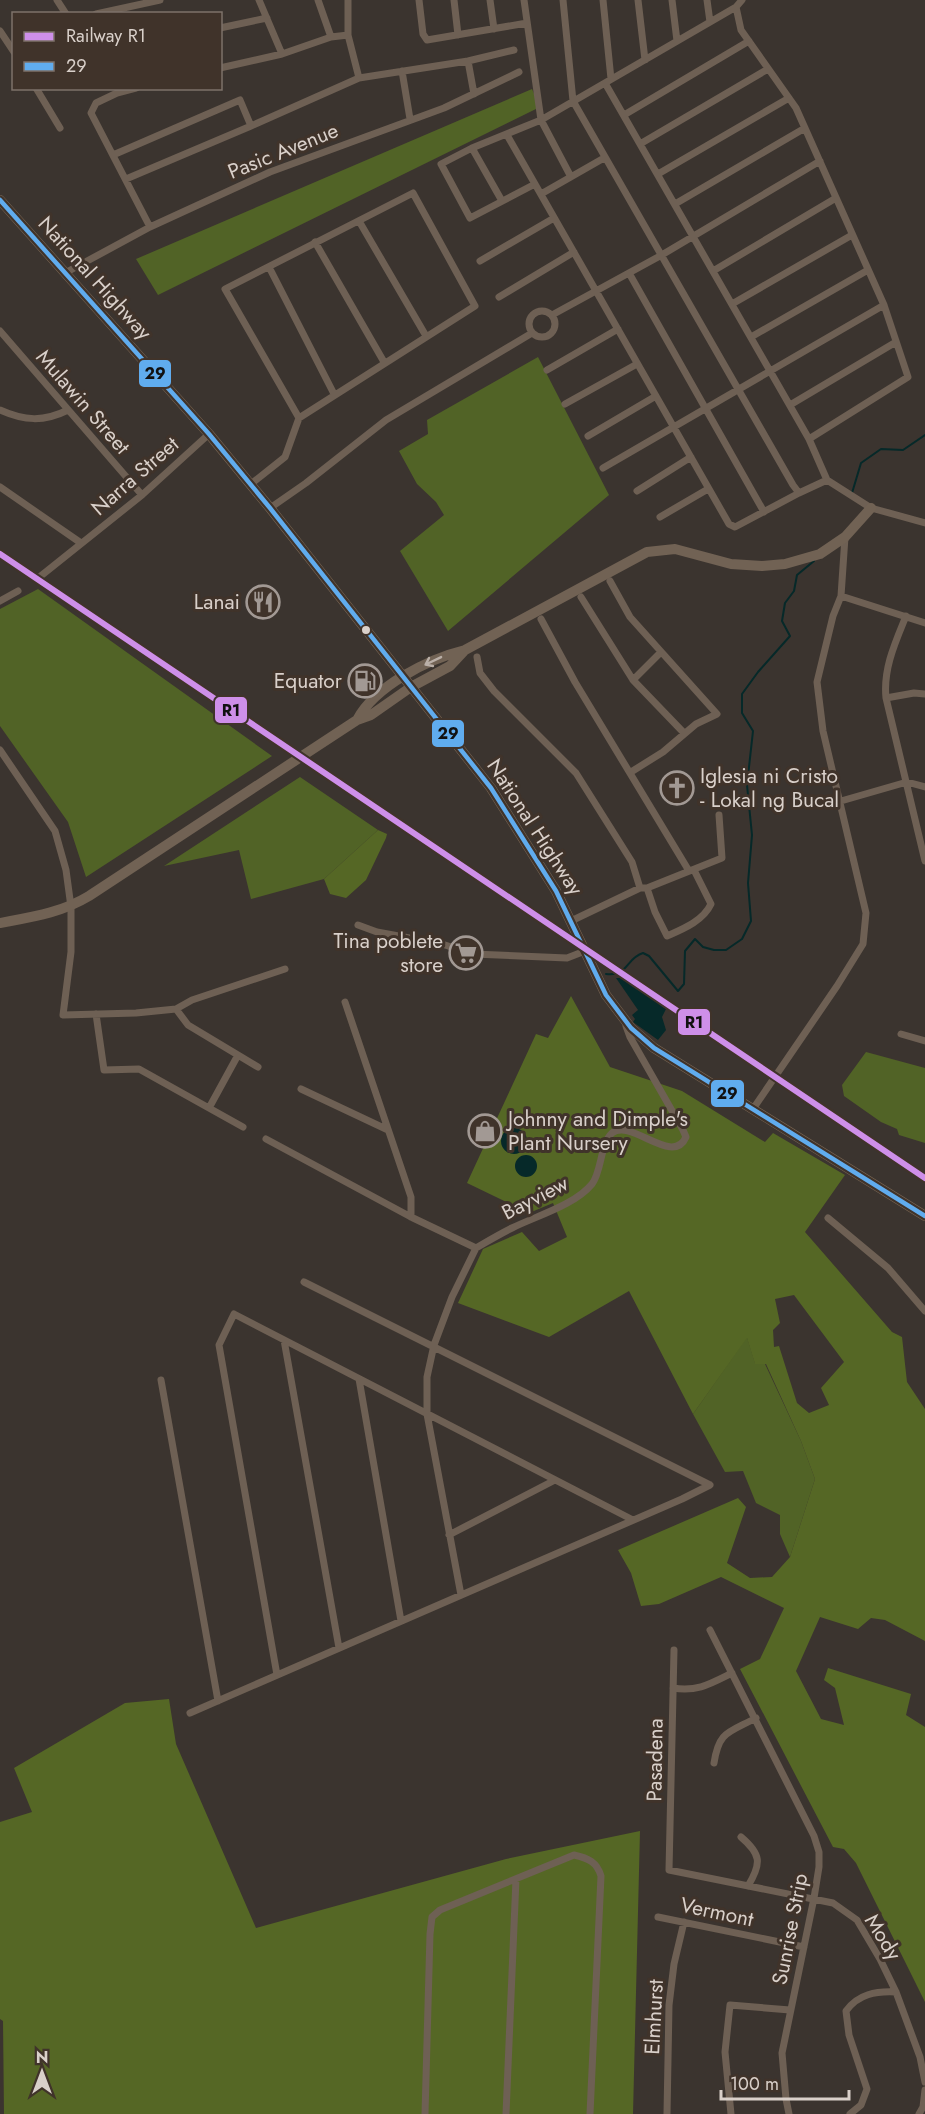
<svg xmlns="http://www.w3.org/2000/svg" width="925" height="2114" font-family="Jost,sans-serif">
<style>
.green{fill:#516326}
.forest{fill:#556725;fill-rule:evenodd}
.water{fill:#062929}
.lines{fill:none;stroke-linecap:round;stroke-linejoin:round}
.stream{stroke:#062929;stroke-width:2}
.minor{stroke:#6e6054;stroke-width:7}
.secondary{stroke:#716254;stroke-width:10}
.primary{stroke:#796755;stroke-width:10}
.bus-1-casing{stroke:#40332a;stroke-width:9}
.bus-1{stroke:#60acee;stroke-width:4.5}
.rail-1-casing{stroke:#40332a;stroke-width:10}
.rail-1{stroke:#ce8fe9;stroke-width:6}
.oneway{stroke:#baafa7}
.bus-dot{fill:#d9d0ca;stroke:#40332a;stroke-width:2}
.labels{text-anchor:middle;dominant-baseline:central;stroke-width:6;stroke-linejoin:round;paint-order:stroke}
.street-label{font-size:21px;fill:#d9d0ca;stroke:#40332a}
.poi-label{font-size:21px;fill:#d9d0ca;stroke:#40332a;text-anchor:end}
.line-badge{stroke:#40332a;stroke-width:2}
.pale-badge-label{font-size:16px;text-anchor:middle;font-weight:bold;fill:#111}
</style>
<rect width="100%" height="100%" fill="#3b342f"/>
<path class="green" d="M532,89L540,107L158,295L136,259Z
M538,357L609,495L448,631L400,551L444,515L436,502L417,484L399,451L428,434L427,420Z
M38,589L272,756L86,877L68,822L0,726V609Z
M300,777L378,830L324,879L251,899L239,850L164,866Z
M866,1052L925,1068V1143L899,1135L897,1129L881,1122L844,1096L842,1085Z
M747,1337L755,1363L765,1364L801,1441L815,1479L790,1557L780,1534V1515L756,1503L743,1471L725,1472L693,1414Z"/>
<path class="forest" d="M378,830L387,834L386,838L366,880L346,898L330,894L324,879Z
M571,996L610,1067L682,1091L765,1142L773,1133L845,1175L805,1232L892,1332L902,1337L907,1382L925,1409V1641L885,1620L871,1618L858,1629L820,1617L796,1671L821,1719L844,1725L835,1688L824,1680L828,1668L911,1694L906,1715L925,1727V2002L856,1863L844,1849L833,1847L740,1669L760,1659L784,1608L721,1577L659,1604L641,1606L631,1573L618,1550L738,1498L746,1507L727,1563L750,1578L772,1577L790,1557L815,1479L801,1441L766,1364H755L747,1338L693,1414L629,1291L549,1337L458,1303L483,1249L522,1232L539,1251L567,1237L553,1203L529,1213L467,1183L536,1034L548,1038ZM794,1295L844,1362L821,1388L829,1405L809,1413L797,1403L779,1346L774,1347L773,1330L780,1323L775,1299Z
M169,1699L176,1744L256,1928L506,1859L640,1831L633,2114H4L3,2021L0,2019V1822L32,1812L14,1768L125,1703Z"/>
<path class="water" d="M616,978H624L666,1009L662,1017L666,1030L658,1040L633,1022L635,1019L632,1015L638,1010Z
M501 1141a13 13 0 1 1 26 0a13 13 0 1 1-26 0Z
M515 1166a11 11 0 1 1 22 0a11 11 0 1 1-22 0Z"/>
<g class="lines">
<path class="stream" d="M852,493L861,463L881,449L903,450L925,435
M606,974C628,977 626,958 643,953L649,956L678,991L684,984L685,951L695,939L703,947L714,950H726L742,939L751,921L748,883L752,835L747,785L753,731L742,713V694L758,672L790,636L782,621L785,603L794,591L797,575L814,561"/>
<path class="minor" d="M57,0L66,14
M259,0L282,54
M318,0L331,37
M348,0V35
M419,0L423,34L427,40L527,23
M454,0L458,35
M490,0L494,29
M524,0L541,120L571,177
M563,0L573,101L793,485L799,493L827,480
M603,0L611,79
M638,0L645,60
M672,0L677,41
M707,0L710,22
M742,0L736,7L741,30L796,108L884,305L908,377L809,439
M96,14L160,0
M220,28L267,18
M0,31L14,52
M468,61L474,94
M220,68L282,54L331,37L348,35L359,78
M402,71L410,119
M605,83L809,439L827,480L871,508L925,523
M36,88L60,128
M136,88L117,93L96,103L91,113L150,227
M624,115L749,41
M507,135L729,524L735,527L799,493
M640,144L768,69
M472,148L502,201
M113,155L240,100L251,126
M658,174L789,98
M126,179L251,126L359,78L468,61L514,50
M535,184L470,218L441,164L472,148L541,120L736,7
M541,194L604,158
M675,204L805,128
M359,221L426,336
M315,242L384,362
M480,261L554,218
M269,267L334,394
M713,271L836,198
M65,273L150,227L270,172L444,108L519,72
M629,273L764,512
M499,297L574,252
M732,304L852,235
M529 324a13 13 0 1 1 26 0a13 13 0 1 1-26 0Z
M552,315L660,256L820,161
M0,331L142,495
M751,337L868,270
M547,370L618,329
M565,404L637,364
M790,405L896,342
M0,410C24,421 44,422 68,410
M588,436L656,396
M603,468L884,305
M251,484L285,457L299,418L475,306L413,193L225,289L299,418
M0,487L81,543
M637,491L691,457
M270,508L306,483L386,420L532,333
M660,517L708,489
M37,579L142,495L209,434
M610,581L630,617L717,714L696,724L663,752L631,772
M841,596L925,623
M581,597L633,680L684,733
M0,601L18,591
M906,616C895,643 883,669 886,698L925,861
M541,619L575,682L689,871
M477,657L480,673L494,691L576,773L632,862L640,888
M633,680L661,652
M886,698L914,693L925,694
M0,750L55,831L66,870L71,907V952L63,1015L136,1013L176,1009L188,1025L258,1067
M841,801L907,782L925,787
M647,888L655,912L667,936C683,929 703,921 711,904L694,870
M571,921L640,888H647L722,858L719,815
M358,925L377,932L442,944L473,954L567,958L585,951
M345,1002L411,1197V1217
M176,1009L192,1000L285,969
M96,1014L104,1070L139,1069L243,1127
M901,1034L925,1041
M301,1089L388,1130
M209,1108L238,1055
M753,1109L837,986L863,944L866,913L823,731L817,682L833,616L841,596L845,537
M266,1139L411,1217L476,1248
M828,1218L888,1268L925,1311
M476,1248C488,1241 500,1234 512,1228C536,1216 575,1205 592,1184C602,1171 600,1144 612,1133C631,1118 673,1167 686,1137L683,1130L630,1037L626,1026
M304,1282L710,1485
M284,1340L339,1648
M359,1379L401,1621
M161,1380L218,1701
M449,1535L555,1480
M461,1595L427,1414V1377L434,1345L452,1297L476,1248
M710,1630L814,1836L819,1852V1867L814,1898L782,2053L786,2099L789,2114
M674,1650L669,1870L833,1903L857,1920L880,1959L896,1992L920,2057L925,2082
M277,1675L219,1345L234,1314L633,1520
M673,1688C697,1692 710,1684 732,1673
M190,1713L682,1499L710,1485
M714,1763C719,1731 728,1733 756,1718
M741,1837C761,1854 762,1863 748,1886
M658,1917L804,1947
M425,2114L430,1934L432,1917L440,1910L574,1855C588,1858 597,1862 601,1876L590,2114
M506,2114L516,1879
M667,2114L669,2005L674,1964L684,1922
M731,2114L725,2052L730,2005L790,2010
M850,2114L861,2105L867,2089L849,2035L846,2011C858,1994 876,1991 896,1992
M919,2114L923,2107L925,2090"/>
<path class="secondary" d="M357,720C375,686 428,659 465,650L647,552L675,549L731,564L762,566L785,564L820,554L845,537L871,508
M0,923C32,917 61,913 89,896L357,720L371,715L411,687L450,666L464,651"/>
<path class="primary" d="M0,200L209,434L270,508L491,788L556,891L606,995L631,1028L654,1048L925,1216"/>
<defs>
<path id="bus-1" d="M0,200L209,434L270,508L491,788L556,891L606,995L631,1028L654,1048L925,1216"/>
</defs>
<use href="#bus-1" class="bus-1-casing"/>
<use href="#bus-1" class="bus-1"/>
<defs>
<path id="rail-1" d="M0,554L925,1178"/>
</defs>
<use href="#rail-1" class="rail-1-casing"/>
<use href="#rail-1" class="rail-1"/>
</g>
<defs><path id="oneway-shaft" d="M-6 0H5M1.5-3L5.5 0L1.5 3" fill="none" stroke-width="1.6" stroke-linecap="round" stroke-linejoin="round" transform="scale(1.5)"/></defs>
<use class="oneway" href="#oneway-shaft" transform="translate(433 661) rotate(154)"/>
<defs>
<symbol id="restaurant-ring" viewBox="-11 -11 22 22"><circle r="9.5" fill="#40332a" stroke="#a29994" stroke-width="1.5"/><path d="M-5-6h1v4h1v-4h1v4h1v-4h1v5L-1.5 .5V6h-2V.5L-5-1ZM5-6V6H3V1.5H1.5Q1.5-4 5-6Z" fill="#a29994"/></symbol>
<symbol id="fuel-ring" viewBox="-11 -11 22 22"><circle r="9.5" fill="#40332a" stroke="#a29994" stroke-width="1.5"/><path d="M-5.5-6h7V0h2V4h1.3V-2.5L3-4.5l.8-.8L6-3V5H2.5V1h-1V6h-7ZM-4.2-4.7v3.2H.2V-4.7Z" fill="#a29994"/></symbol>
<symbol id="church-ring" viewBox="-11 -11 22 22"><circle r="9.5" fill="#40332a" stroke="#a29994" stroke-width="1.5"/><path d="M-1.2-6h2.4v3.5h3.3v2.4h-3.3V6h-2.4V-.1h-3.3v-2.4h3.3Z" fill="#a29994"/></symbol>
<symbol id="supermarket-ring" viewBox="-11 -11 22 22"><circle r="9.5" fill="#40332a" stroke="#a29994" stroke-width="1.5"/><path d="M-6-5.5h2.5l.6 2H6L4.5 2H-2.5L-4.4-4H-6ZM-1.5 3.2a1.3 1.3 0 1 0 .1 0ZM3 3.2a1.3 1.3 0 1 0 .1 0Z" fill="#a29994"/></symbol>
<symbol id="shop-ring" viewBox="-11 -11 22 22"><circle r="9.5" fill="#40332a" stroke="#a29994" stroke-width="1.5"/><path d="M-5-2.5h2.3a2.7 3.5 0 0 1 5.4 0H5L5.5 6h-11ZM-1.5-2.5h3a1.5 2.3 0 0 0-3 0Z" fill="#a29994"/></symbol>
</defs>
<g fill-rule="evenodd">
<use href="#restaurant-ring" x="244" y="583" width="38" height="38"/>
<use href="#fuel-ring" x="346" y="662" width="38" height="38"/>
<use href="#church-ring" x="658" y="769" width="38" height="38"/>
<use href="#supermarket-ring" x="447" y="934" width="38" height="38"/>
<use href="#shop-ring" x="466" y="1112" width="38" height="38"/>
</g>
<circle class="bus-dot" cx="366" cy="630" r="5"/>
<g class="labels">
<g class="street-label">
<text transform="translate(283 151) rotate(-22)">Pasic Avenue</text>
<text transform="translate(95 278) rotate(48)">National Highway</text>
<text transform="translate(83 402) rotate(49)">Mulawin Street</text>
<text transform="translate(135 476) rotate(-41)">Narra Street</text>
<text transform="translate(535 827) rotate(57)">National Highway</text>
<text transform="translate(535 1198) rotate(-27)">Bayview</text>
<text transform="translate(655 1760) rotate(-89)">Pasadena</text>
<text transform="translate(717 1912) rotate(12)">Vermont</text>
<text transform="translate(790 1929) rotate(-79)">Sunrise Strip</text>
<text transform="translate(883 1937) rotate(58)">Mody</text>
<text transform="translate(654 2017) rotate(-87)">Elmhurst</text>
</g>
<g class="poi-label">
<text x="240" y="602">Lanai</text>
<text x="342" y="681">Equator</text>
<text x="700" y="776" text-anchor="start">Iglesia ni Cristo<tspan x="700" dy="24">- Lokal ng Bucal</tspan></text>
<text x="443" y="941">Tina poblete<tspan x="443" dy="24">store</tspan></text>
<text x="508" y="1119" text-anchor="start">Johnny and Dimple's<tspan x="508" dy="24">Plant Nursery</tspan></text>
</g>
</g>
<g class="line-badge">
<rect x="138" y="359" width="34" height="29" rx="6" fill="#60acee"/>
<rect x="214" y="696" width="34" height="28" rx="6" fill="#ce8fe9"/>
<rect x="431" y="719" width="34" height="29" rx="6" fill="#60acee"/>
<rect x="677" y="1008" width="34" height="28" rx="6" fill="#ce8fe9"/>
<rect x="710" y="1079" width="35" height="29" rx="6" fill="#60acee"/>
</g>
<g class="pale-badge-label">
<text x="155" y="379">29</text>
<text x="231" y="716">R1</text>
<text x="448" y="739">29</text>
<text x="694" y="1028">R1</text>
<text x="727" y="1099">29</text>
</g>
<rect x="12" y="12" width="210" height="78" fill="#40332a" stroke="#7d726a" stroke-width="1.5"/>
<rect x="24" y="32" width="30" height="9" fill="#ce8fe9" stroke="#7d726a" stroke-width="1.5"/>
<text x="66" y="42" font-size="18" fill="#d9d0ca">Railway R1</text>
<rect x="24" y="62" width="30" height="9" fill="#60acee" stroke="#7d726a" stroke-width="1.5"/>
<text x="66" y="72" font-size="18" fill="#d9d0ca">29</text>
<g transform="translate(42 2072)" stroke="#40332a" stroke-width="4.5" paint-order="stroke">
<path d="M0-4.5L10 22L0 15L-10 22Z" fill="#d9d0ca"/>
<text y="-9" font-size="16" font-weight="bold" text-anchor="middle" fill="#d9d0ca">N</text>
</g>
<path d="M721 2090v9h128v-9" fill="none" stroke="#d9d0ca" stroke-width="3"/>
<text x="730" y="2090" font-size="18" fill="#d9d0ca" stroke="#40332a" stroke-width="4.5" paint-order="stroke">100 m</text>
</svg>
